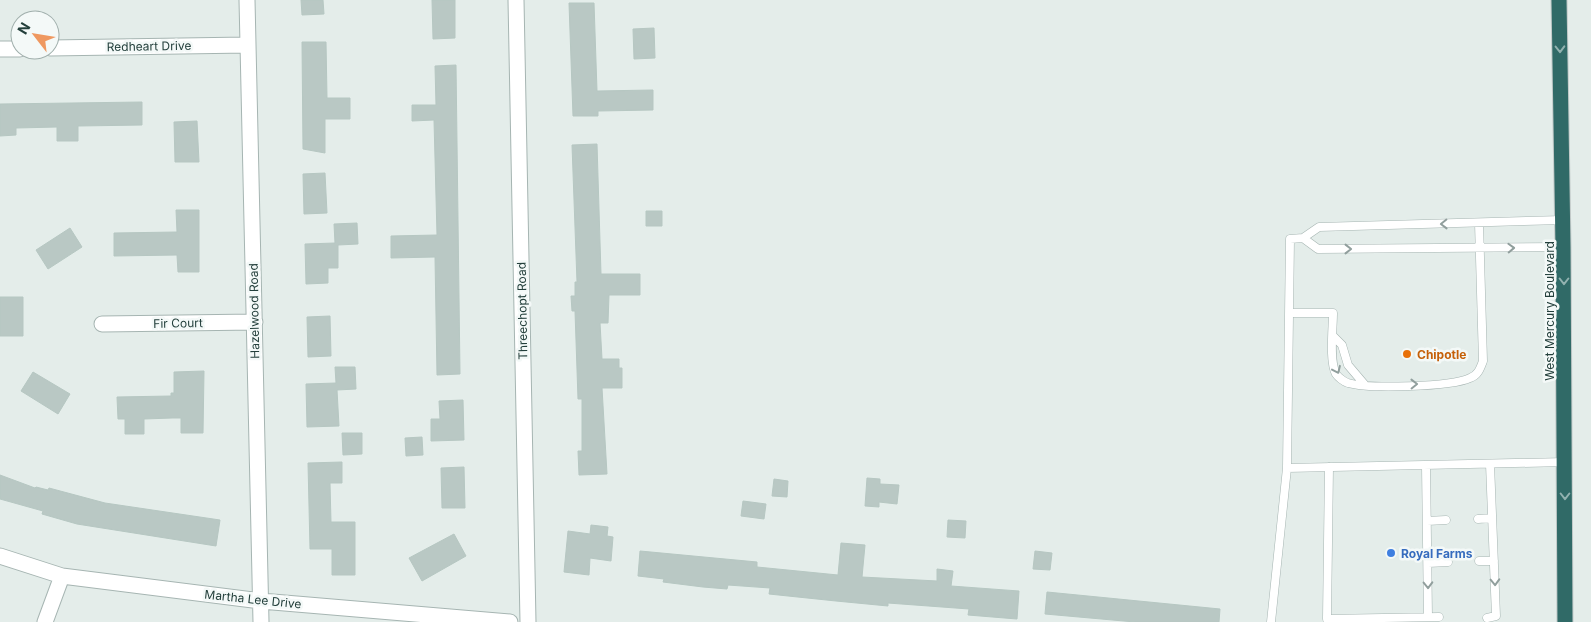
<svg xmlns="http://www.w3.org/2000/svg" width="1591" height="622" font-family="Inter,sans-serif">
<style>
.building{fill:#b9c8c4;stroke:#b6c7c2}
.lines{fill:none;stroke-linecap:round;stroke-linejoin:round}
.lane-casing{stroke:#a6b5b2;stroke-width:9}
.street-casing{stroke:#a6b5b2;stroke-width:17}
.highway-casing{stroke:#c1c9c8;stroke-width:17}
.lane{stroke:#fff;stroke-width:8}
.street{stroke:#fff;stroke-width:15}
.highway{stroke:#306a67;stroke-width:15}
.oneway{stroke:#92b2b0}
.oneway2{stroke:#919f9d}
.food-dot{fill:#e8710a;stroke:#f4f9f8;stroke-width:2}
.shop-dot{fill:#3f7fe0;stroke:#f4f9f8;stroke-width:2}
.labels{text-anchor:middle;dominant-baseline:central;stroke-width:5;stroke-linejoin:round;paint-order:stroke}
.street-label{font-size:12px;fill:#233f3b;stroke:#f4f9f8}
.food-label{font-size:12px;font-weight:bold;fill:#c56008;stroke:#f4f9f8;text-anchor:start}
.shop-label{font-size:12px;font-weight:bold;fill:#366cbe;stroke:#f4f9f8;text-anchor:start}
</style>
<rect width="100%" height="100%" fill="#e4edea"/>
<path class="building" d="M301,0H323L324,14L302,15Z
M432,0H455V38L433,39Z
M569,3H594L597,91L653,90V110L598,111V116H573Z
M654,28L655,58L634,59L633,29Z
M302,42H326L327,98H350V119H325V153L303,149Z
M456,65L460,374L437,375L435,257L391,258V236L437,235L434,120L412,121V105H436L435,66Z
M142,102V125L78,126V141H57V127L16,128V135L0,136V104Z
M197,121L199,162H175L174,122Z
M597,144L601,274H640V295H609L608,323H600L602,359H619V368H622V388H602L607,474L579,475L578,451H582V399H578L575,311H572L571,296H575V282H577L572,145Z
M325,173L327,213L304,214L303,174Z
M176,210H199V272H178L177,255L114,256V233L177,232Z
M646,211H662V226H646Z
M357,223L358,244L338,245V268H328V283L306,284L305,244L335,243L334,224Z
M70,228L82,247L48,269L36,250Z
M0,297H23V336H0Z
M330,316L331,356L308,357L307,317Z
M335,367H355L356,389L337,390L339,426L307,427L306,384L336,383Z
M204,371L203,433H181V418H172L144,419V434H125V419H118L117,397L171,396V393H174V372Z
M33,372L70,394L58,414L21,391Z
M463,400L464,440L431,441V419H440L439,401Z
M342,433H362V454L343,455Z
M422,437L423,455L406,456L405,438Z
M342,462V483H330L331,522H355V575H332V549H310L308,463Z
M464,467L465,508H442L441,468Z
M0,475L35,488L36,487L48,490L49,488L105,503L220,520L216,546L77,524L42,514L43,511L0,499Z
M867,478L880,479V484L899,485L897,504L879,502V507L865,506Z
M774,479L788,481L787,497L772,496Z
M743,501L766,504L764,519L741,516Z
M948,520L966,521L965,538L947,537Z
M591,525L608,527L607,536L613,537L611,561L590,558L589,575L564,572L568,531L590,534Z
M454,534L466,556L422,581L409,558Z
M841,543L865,545L862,577L937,581V569L953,571L951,586L1019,591L1017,619L968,615L969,609L888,603V606L836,601L769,594L770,588L728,585L727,589L703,587L663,582L664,579L638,576L640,551L757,562V567L838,575Z
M1035,551L1052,553L1050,570L1033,569Z
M1047,592L1220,609L1219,622H1135L1045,614Z"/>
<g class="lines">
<defs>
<path id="lane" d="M1303,238L1318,249L1563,247
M1290,313H1333C1333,328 1329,361 1336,374C1338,377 1344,382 1348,383C1368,389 1451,387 1470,378C1478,375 1480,369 1483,361L1479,223
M1333,336L1342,345L1348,365L1365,385
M1426,466L1428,617
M1329,467L1327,619L1439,617
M1287,468L1565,462
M1478,519L1492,518
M1427,521L1446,520
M1479,561H1494
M1428,563L1448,562
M1487,618L1496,616L1490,464
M1271,622L1287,468L1290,239L1303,238L1319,227L1563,220"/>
<path id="street" d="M247,0L261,622
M516,0L528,622
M50,48L247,45
M0,49H20
M102,324L255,322
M0,556L62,576L261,601L510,622
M45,622L62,576"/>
<path id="highway" d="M1559,0L1563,247L1565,622"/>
</defs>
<use href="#lane" class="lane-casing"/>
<use href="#street" class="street-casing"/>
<use href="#highway" class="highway-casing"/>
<use href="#lane" class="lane"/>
<use href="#street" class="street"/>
<use href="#highway" class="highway"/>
</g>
<defs><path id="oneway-chevron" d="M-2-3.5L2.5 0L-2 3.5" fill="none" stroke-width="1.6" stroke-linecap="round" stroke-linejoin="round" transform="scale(1.25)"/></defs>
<g class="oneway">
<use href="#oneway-chevron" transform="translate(1560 49) rotate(89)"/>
<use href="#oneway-chevron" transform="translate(1564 281) rotate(90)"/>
<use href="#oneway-chevron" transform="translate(1565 496) rotate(90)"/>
</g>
<g class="oneway2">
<use href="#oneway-chevron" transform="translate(1444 224) rotate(179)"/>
<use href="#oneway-chevron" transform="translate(1511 248) rotate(-2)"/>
<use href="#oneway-chevron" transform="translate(1348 249)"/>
<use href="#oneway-chevron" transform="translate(1337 370) rotate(65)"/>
<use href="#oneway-chevron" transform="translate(1414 384) rotate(-1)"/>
<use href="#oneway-chevron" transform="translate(1495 582) rotate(88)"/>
<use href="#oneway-chevron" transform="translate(1428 585) rotate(89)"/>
</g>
<circle class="food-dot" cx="1407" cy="354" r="5"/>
<circle class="shop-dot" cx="1391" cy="553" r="5"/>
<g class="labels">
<g class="street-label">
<text transform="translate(149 46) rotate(-1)">Redheart Drive</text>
<text transform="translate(254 311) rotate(-91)">Hazelwood Road</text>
<text transform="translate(522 311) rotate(-91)">Threechopt Road</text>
<text transform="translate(1549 311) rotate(-90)">West Mercury Boulevard</text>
<text transform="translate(178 323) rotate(-1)">Fir Court</text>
<text transform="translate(253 599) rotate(6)">Martha Lee Drive</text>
</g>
<g class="food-label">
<text x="1417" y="354">Chipotle</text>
</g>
<g class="shop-label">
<text x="1401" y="553">Royal Farms</text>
</g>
</g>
<g transform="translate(35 35) rotate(301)"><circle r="24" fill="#f4f9f8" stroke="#a0afac"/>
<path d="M0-4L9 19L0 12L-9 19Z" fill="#ef9860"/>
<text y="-8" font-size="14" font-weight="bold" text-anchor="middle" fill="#233f3b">N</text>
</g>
</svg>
